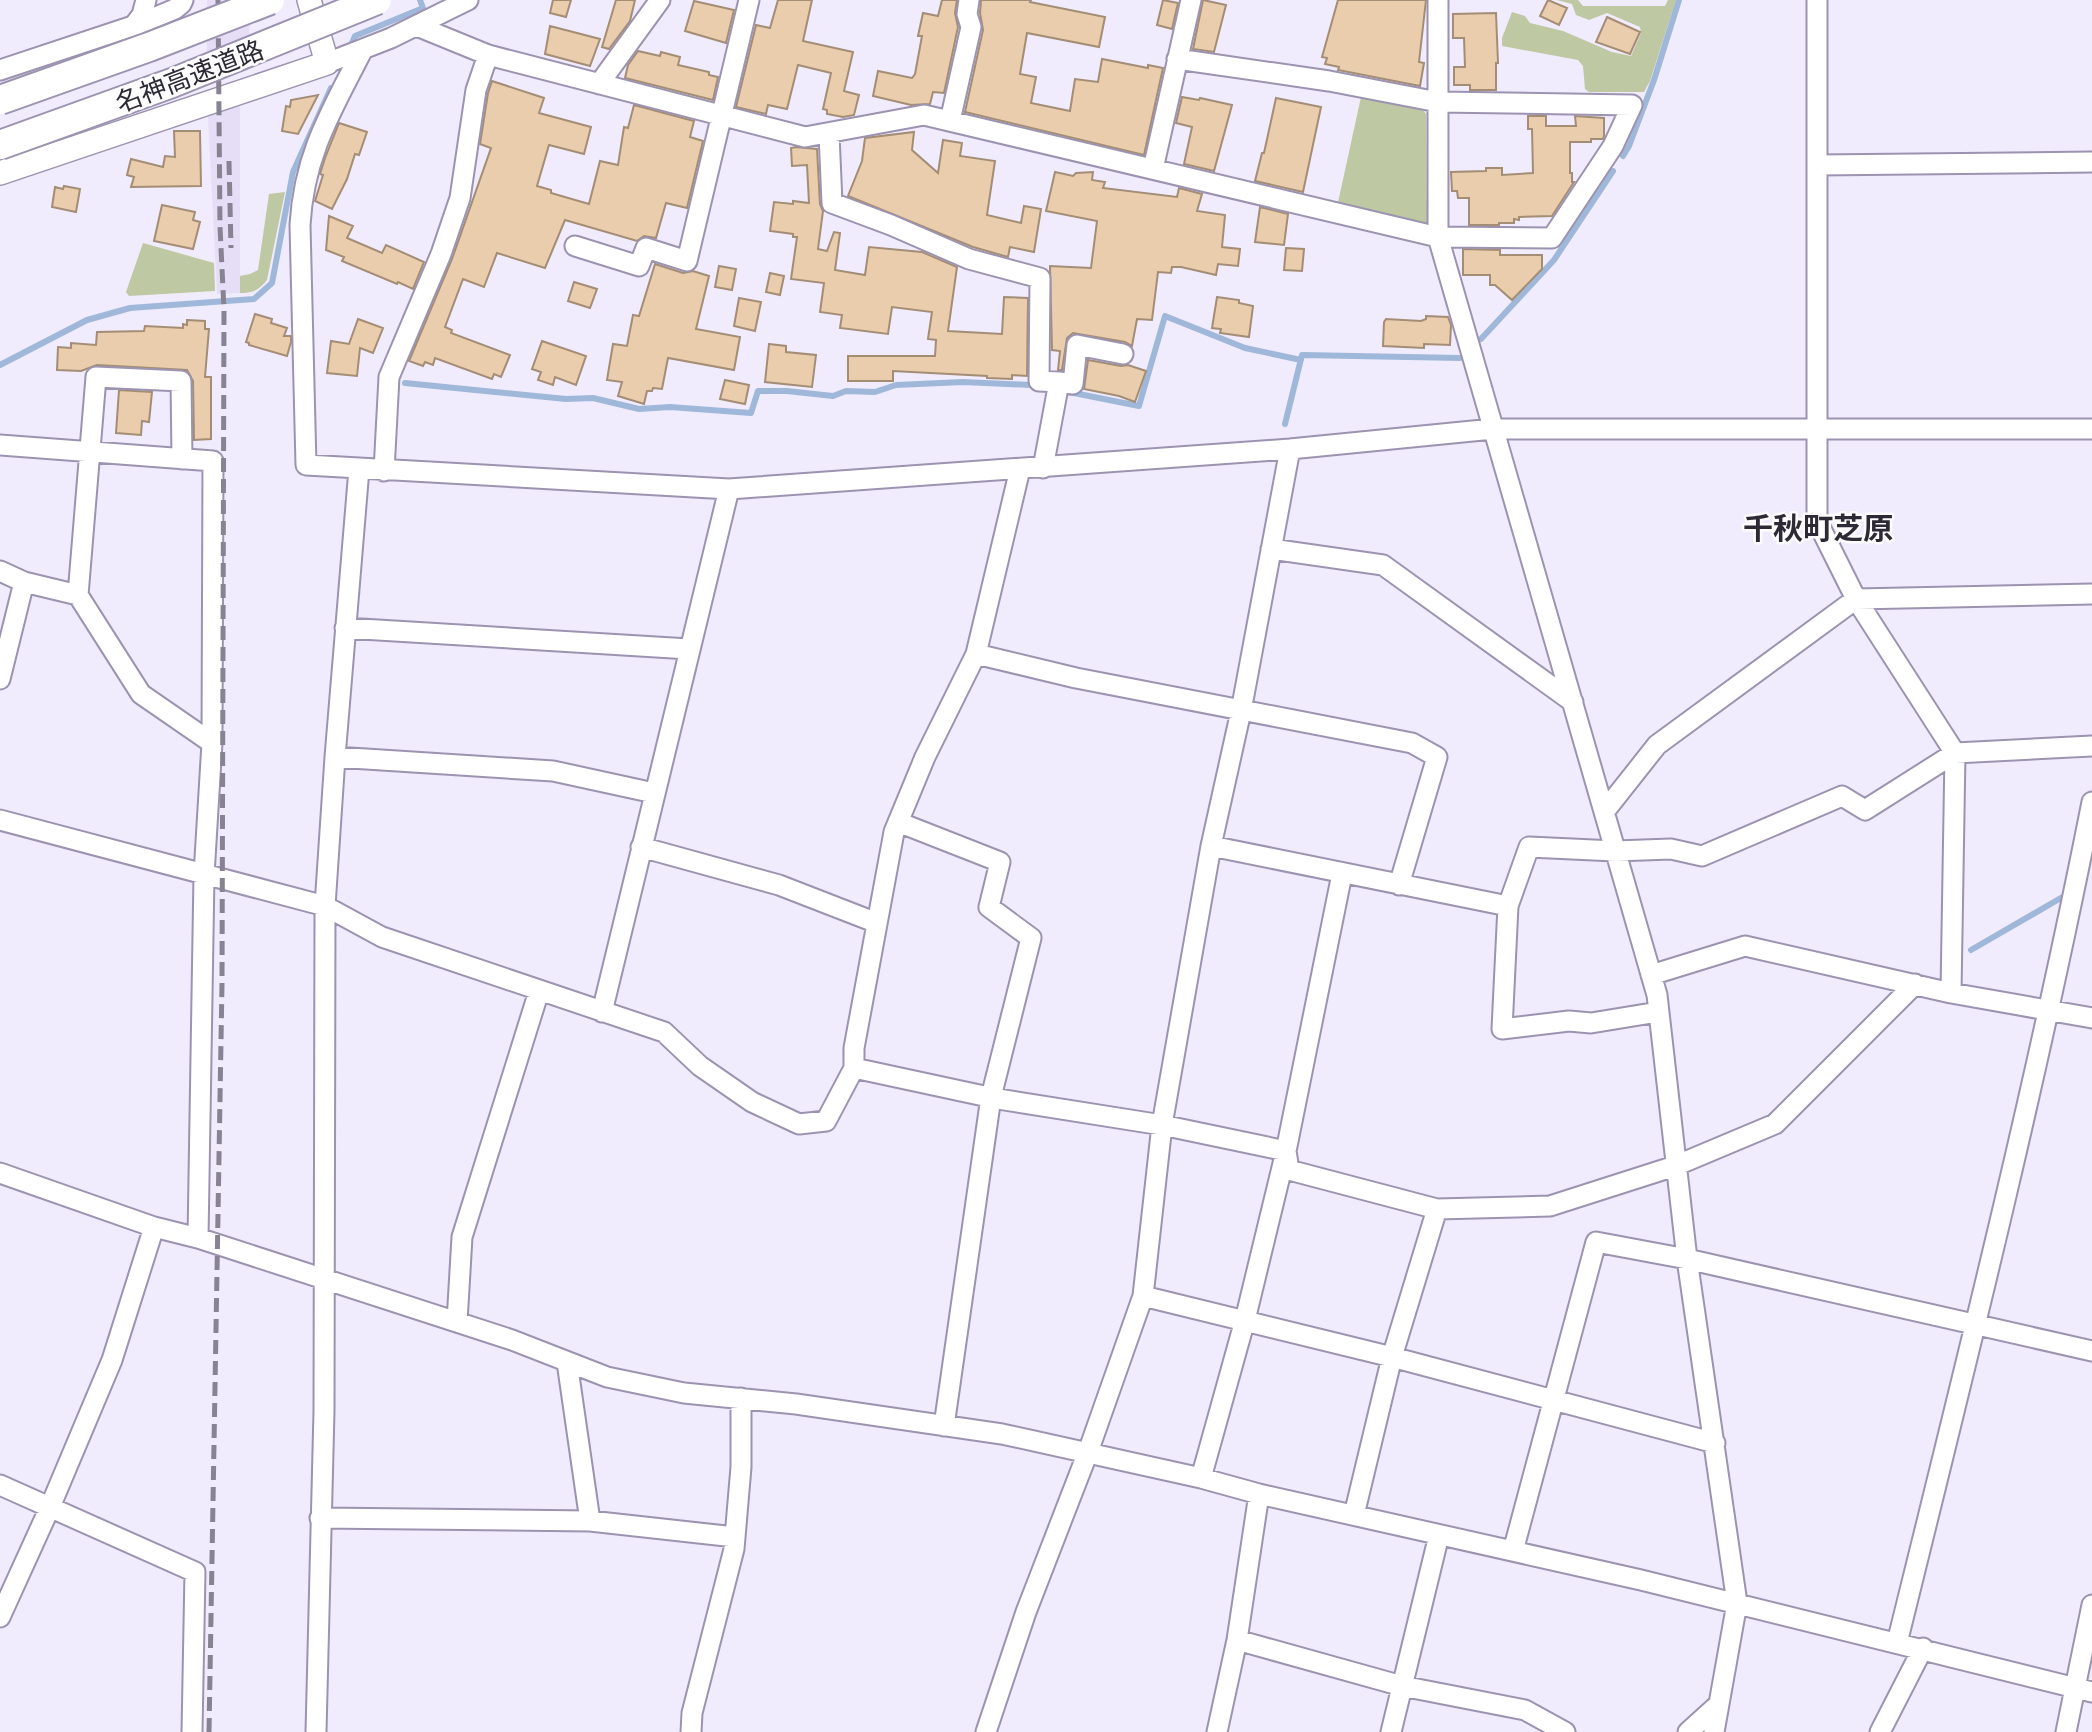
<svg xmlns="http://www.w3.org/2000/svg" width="2092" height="1732" font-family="Commissioner,'Noto Sans JP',sans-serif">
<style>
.built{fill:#e5def6}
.green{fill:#bec8a2}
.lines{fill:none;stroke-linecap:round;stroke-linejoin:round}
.stream{stroke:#9fb8d9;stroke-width:6}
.building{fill:#e9cdac;stroke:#a38d75;stroke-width:2}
.minor-casing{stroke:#9c93b0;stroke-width:23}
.major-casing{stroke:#9c93b0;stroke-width:26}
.minor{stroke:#fff;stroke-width:19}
.major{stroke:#fff;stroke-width:23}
.rail{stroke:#878392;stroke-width:5;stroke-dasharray:14 7;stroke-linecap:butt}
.highway-bridge-casing{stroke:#9c93b0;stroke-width:32;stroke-linecap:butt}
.highway-bridge{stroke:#fff;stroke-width:28}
.labels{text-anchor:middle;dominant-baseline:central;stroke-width:5;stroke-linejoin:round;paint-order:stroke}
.street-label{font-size:26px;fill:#2d2a36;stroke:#fcfcfc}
.quarter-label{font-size:30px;font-weight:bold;fill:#2d2a36;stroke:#fcfcfc}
</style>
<rect width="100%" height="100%" fill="#f1ebfe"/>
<path class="built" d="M207,0H250L248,70L207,86Z
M235,105L240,106V293L217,294L208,117L211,112Z"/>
<path class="green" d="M1557,0H1578L1583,6H1665L1668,0H1676L1650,81L1644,92H1589L1585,89L1583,66L1578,60L1502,46V38L1512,12L1525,16L1530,23L1563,31L1612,52L1631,56L1641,33L1640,27L1607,13L1589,20L1576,15L1572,4Z
M1361,97L1422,108L1426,114L1427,223L1420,227L1337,207Z
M285,192L267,280C259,290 253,293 240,293V276L250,274L258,270L269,194Z
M143,243L214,263L215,291L129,296L126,292Z"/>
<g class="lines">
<path class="stream" d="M352,43L355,36L423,8L420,0
M1623,156L1629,146L1654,80L1679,0
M1481,339L1554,260L1613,171
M0,365L87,320L130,308L254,299L272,283L293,172L331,88
M405,383L566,399L593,398L639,409L670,407L751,413L758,391H787L833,396L846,391L875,392L896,385L963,382L1031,385
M1069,392L1139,406L1165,316L1245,348L1301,360
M1285,424L1302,355L1460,358
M1971,950L2066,895"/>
</g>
<path class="building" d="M553,0H571L566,17L550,13Z
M616,0H635L630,21L609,49L602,47Z
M778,0H812L803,41L853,52L844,91L859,95L854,115L843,117L827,114V110L823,109L831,73L798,65L787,109L768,105L766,114L736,107L756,25L770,28Z
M942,0H957L955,13L958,27L944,93L933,92L930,104L911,105L873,96L878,71L912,78L915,74L922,36H918L923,13L938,16Z
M981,0H1031L1030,2L1105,17L1099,47L1027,33L1020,74L1036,77L1031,103L1070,111L1075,79L1098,82L1102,59L1148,68V65L1163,68L1144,155L965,112L983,30L980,13Z
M1163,0L1178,3L1172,29L1157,25Z
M1203,0L1226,5L1214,52L1193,49Z
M1338,0H1426L1419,62L1424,63L1420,86L1338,70L1339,67L1325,64L1327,58L1322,57Z
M1548,0L1567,8L1559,25L1540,16Z
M694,1L734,10L726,43L685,31Z
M1496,13L1498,63H1496V90H1470V85H1454V67H1465L1464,38H1453V14Z
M1607,17L1640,32L1630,54L1596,42Z
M550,26L600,39L590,66L545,54Z
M638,51L660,56L661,52L680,57L678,65L709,72V75L718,77L713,100L625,78L628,65Z
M492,81L544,98L539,113L591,127L584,154L549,145L537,186L551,190V193L589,204L600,161L618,165L624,127L628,128L634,105L694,121L690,137L703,141L687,208L666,203L656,238L644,236L637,241L565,220L545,268L497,253L484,287L463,279L445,327L452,330L451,333L510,355L501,377L494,374L492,379L435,358L433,365L425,362L423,366L409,361L452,259L491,148L480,144L488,93Z
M318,95L298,134L282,131L286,106L290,107L291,100Z
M1182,97L1199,100L1200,98L1232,105L1214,171L1184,164L1192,127L1176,123Z
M1276,98L1321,107L1303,192L1255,181L1262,153H1264Z
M1528,116H1546V126H1576L1575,116L1604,118V136L1603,139H1591V142H1570V173H1572V182H1574L1552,216L1519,217V220L1514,219V223H1499V225H1469V198H1458L1457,191H1452L1451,172L1486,171V168H1502V175L1533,173L1532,129H1528Z
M339,123L367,132L359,155L355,154L347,179L332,209L315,201L323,175L320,174L325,158Z
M174,131H200L201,186L131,187L134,177L127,175L131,159L163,167L165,156L175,157Z
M914,132L912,150L938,173L943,140L962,143L960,156L995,161L987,215L1021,223L1024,206L1041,209L1034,252L1010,247L1008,257L973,247L848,196L862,161L865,138Z
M796,147L817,149L820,204L823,211L818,249L827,251L834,232L840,233L835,270L865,275L869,247L922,252L957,267L948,331L1002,334L1004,297L1028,298L1027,376L1012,375V379L987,378V376L893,371V381H848V356H935L936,340L928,339L932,312L892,307L888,334L840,328L842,315L820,312L824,283L791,279L797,237H793V234L770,231L774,202L793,204V201L809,203L807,165L792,166L791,148Z
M1055,172L1073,176L1076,173L1093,172L1092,180L1105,182L1103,188L1177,197L1179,188L1202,194L1197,211L1225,215L1222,247L1240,249L1238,266L1218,264L1216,275L1181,267H1172L1171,273L1158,272L1152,320L1137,319L1132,346L1125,342L1073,333L1067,338L1062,370H1058L1060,351L1052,350L1050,266L1091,268L1097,221L1046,211Z
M64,186L80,189L76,212L52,207L55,187L63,189Z
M162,205L195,212L193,220L200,222L193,249L154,241Z
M1260,207L1288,214L1284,245L1255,242Z
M329,216L353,226L347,238L382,253L386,245L424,262L413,289L398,282L397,284L342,261L344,257L326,250Z
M1286,248L1304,249L1302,271L1284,270Z
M1463,249L1500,250V255H1542V269L1512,300L1495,285H1490V275H1463Z
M655,264L683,273L693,271L709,276L696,329L740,337L734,370L668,358L662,389L653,388L652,391H647L644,404L618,396L622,382L607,380L613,344L627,346L633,315L639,316Z
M719,266L736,269L732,290L715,287Z
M770,273L784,276L780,295L766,292Z
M574,282L597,289L590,308L568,301Z
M1217,297L1239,300V303L1253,306L1249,337L1220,333L1221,329L1212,328Z
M739,298L761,302L755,331L734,326Z
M255,314L272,319L271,323L287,328L284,336H291V342L287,356L249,345V343L246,342Z
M1426,316L1448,317L1451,325L1450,345L1424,344V348L1383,346L1384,322L1386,319L1421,321L1426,319Z
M358,319L383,328L373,353L360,348L357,376L327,373L331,341L349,344Z
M187,320L205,321V329H209L205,377H211V439L194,440L193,381L187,370L97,365L81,371L57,370L58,347L71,348V343L96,345L97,332L144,331L145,326L183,328V324L187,325Z
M542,341L586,356L576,385L555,377L553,385L538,380L541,372L532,369Z
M769,344L786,346V352L816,355L812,387L765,382Z
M1088,360L1121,366L1128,365L1146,371L1135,402L1119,396L1084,389Z
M725,380L749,385L745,404L720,399Z
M119,390L152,392L149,422L142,421L141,435L116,433Z"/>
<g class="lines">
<defs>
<path id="minor" d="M1438,0V237L1657,995L1687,1259L1737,1603L1714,1732
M1817,0V521L1856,599L1955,753L1951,993
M135,24L142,15L146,0
M417,26L488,55L805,137L924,115L1438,237L1552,238L1613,146L1632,105L1438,102L1329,81L1177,59
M363,49C332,110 304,154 300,225L306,465L729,489L1290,449L1493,429H2092
M327,63L391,38L468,0
M0,70L142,23L175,9L181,4L183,0
M599,84L660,0
M950,121L971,27L967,14L969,0
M829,134L832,203L891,225L969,259L1040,278L1039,381L1059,382L1043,468
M1818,165L2092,162
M1153,169L1191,0
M575,246L639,266L646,248L687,261L749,0
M1059,382L1073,384L1077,345L1123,354
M0,445L213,461L212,743L204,875L198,1238
M1020,469L976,654L925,757L894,832L854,1048V1068L998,1099L1162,1125L1286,1151L1289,1170L1437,1209L1550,1206L1675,1166L1775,1124L1915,984
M384,471L389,377L441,254L460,198L476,90L488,55
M1271,549L1383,565L1573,702
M0,571L24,582L78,595L141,694L212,743
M78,595L96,377L181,381L182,459
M345,628L689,649
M976,654L1076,678L1412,743L1437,757L1399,885
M0,679L24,582
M335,757L553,771L654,793
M1604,812L1657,745L1856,599L2092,594
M0,820L325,906L382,937L664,1032L700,1066L752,1102L799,1124L826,1121L854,1068
M898,822L1000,862L989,907L1031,938L991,1097L944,1426
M1211,846L1508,906
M641,847L779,885L877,923
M1651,975L1745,946L1951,993L2092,1018
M602,1012L729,489
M1658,1012L1591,1023L1569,1021L1502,1029L1508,906L1529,847L1615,851L1671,849L1702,856L1842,796L1865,810L1955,753L2092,746
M0,1173L154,1227L198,1238L512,1340L607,1377L684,1393L796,1404L1002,1434L1201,1478L1259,1494L1641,1580L2092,1692
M1143,1296L1392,1357L1715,1443
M457,1322L462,1237L539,991
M567,1362L590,1521
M1201,1478L1245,1320L1286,1151L1342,874
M0,1485L195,1572L192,1732
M1354,1515L1392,1357L1437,1209
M320,1518L590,1521L735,1537
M1513,1551L1596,1242L1687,1259L2092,1351
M0,1617L50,1507L112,1360L154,1227
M1237,1640L1402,1686L1525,1710L1565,1732
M1897,1643C1966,1364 2036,1085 2092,802
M316,1732L324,1411L325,906L335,757L359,469
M691,1732L692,1713L734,1549L741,1467V1398
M986,1732L1026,1612L1088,1452L1143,1296L1162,1125L1211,846L1241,711L1290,449
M1217,1732L1237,1640L1259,1494
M1391,1732L1439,1535
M1688,1732L1719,1704
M1880,1732L1923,1648
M2066,1732L2092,1605"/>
<path id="major" d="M0,173L327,63L309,0"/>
</defs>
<use href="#minor" class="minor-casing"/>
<use href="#major" class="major-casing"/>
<use href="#minor" class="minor"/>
<use href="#major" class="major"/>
<path class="rail" d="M229,161L231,248
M209,1732L222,984L224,310L220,227L218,0"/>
<defs>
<path id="highway-bridge" d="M0,100L149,47L270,0
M0,145L172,83L377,0"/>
</defs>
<use href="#highway-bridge" class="highway-bridge-casing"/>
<use href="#highway-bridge" class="highway-bridge"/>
</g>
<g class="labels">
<g class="street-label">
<text transform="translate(189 75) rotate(-21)">名神高速道路</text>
</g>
<g class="quarter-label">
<text x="1818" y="526">千秋町芝原</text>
</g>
</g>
</svg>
